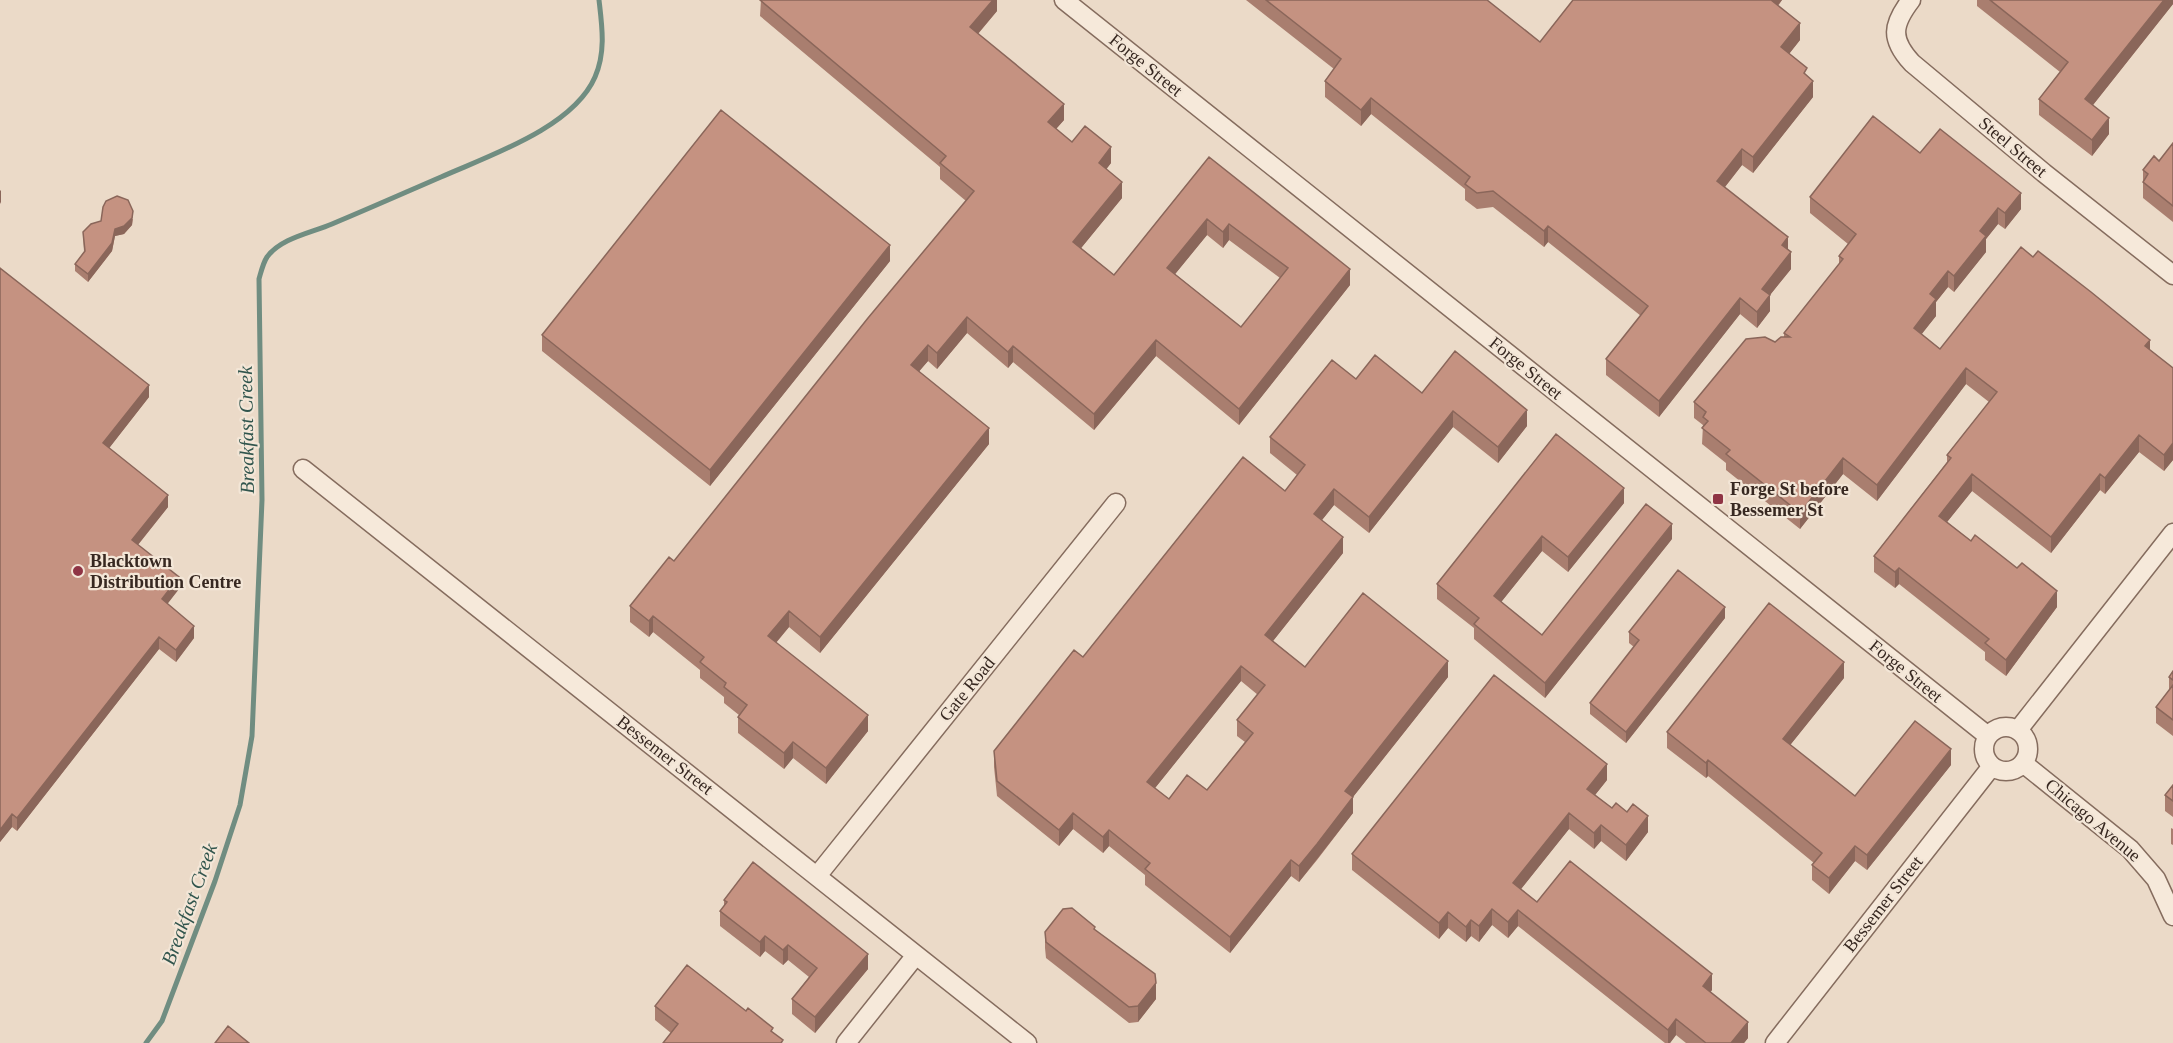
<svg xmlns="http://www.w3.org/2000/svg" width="2173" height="1043" font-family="'Times New Roman',serif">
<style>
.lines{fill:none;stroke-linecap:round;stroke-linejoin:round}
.stream{stroke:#708d81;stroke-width:5}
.minor-casing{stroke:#856c5e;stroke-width:21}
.minor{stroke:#f6e9da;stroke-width:18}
.wall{fill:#a97e6f;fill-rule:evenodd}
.shaded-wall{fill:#8a665a}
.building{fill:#c59281;stroke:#8a665a;stroke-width:1.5;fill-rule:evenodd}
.poi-dot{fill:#8f3444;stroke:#f3e6d7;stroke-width:2}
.labels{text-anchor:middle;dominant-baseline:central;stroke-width:4.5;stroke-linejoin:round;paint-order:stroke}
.street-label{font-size:18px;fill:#372821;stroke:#f3e6d7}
.poi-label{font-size:18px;font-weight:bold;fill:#372821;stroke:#f3e6d7;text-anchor:start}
.water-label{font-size:20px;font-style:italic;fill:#31554d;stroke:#f3e6d7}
</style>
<rect width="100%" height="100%" fill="#ebdac8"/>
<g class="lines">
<path class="stream" d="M146,1043L162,1021L215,881L240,805L252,736L262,500L259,279C261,272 263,263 267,257C281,238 311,233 332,224C368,209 404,193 441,177C488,156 573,128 595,77C606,52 602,26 599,0"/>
<defs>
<path id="minor" d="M1064,0L1988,736
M1911,0C1892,25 1890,39 1912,63L2044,173L2173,275
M303,469L1027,1043
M1984 749a22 22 0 1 1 44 0a22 22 0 1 1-44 0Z
M2018,730L2173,533
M2023,763L2130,849L2156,879L2173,916
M817,876L1116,503
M846,1043L916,955
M1775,1043L1992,766"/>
</defs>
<use href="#minor" class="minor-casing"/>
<use href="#minor" class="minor"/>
</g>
<path class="wall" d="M761,0H997V11L978,34L1064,120L1056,129L1072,142L1111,163L1106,169L1122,198L1081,248L1114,275L1209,157L1350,285L1239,425L1156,356L1094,430L1013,362L1008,368L967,333L937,369L928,361L919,371L989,444L820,653L789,627L776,643L868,731L826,784L793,758L784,769L738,733V717L739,715L724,703V697L700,678V670L653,632L649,637L630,622V606L674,561L966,201L940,179V167L760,16ZM1207,235L1223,248L1229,240L1280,278L1241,327L1175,274Z
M1246,0H1487L1540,42L1573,0H1782L1778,6L1800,40L1789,54L1807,76L1813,97L1753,173L1742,165L1725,187L1788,250L1791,269L1770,295V311L1757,328L1740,314L1659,417L1606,375V359L1641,316L1548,242L1544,247L1493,207L1477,209L1465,200V189L1371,114L1361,126L1325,97V81L1334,69Z
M1977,0H2173V4L2093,105L2109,134L2092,156L2039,115V99L2060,72L1977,6Z
M2173,143V222L2143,198V170L2159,161Z
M1920,153L2021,209L2005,229L1998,224L1986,239V252L1954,292L1948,287L1936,302V316L1921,334L1940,349L2150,350L2173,368V460L2164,471L2139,452L2105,494L2100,490L2051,553L1972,491L1947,522L2057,607L2006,676L1985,660V652L1899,584L1895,588L1874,572V556L1947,462V455L1989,402L1966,384L1877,501L1843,474L1800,529L1726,470V463L1702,444L1703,425L1694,418V402L1775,342L1784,337V333L1839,264V256L1848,244L1810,213V197Z
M133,219L132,225L124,234L115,236L112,251L88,282L75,271V264L84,252L83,232L101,221Z
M890,261L710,486L542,351V335Z
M0,268L149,397L109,448L168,507L138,545L179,589L167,603L194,638L176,662L159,649L17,831L12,827L0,842Z
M1356,379L1422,393L1527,426L1498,463L1453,427L1369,533L1334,505L1322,520L1343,553L1273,641L1305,667L1448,677L1353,797V813L1317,860L1299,882L1291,876L1230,953L1145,885V875L1109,846L1103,853L1073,829L1059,846L997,796L994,767V751L1083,657L1285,491L1297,475L1270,453V437ZM1241,681L1258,695L1237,720V736L1245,742L1207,790L1169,799L1155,788Z
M1556,434L1624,503L1568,572L1542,551L1501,602L1542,635L1672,539L1545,698L1474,639V628L1437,599V584Z
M1725,618L1626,743L1590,714V703L1634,647L1629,643V632Z
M2173,671V736L2156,723V707L2169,690V677Z
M1844,678L1790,745L1855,796L1951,765L1867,870L1855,861L1829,894L1812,880V865L1814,863L1708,776L1706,778L1667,748V732Z
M1607,780L1595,795L1612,808L1648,832L1626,861L1601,841L1594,849L1569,829L1521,889L1537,902L1712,990L1710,992L1748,1038L1744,1043H1686L1676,1035L1670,1043H1665L1518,926L1508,938L1492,925L1479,942L1471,936L1466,942L1448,928L1439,939L1352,870V854Z
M2173,785V817L2165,811V795Z
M2171,828L2173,829V845L2171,844Z
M724,900L868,969L815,1033L792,1014V999L809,977L788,960L783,965L765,951L760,957L720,926V911L724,906Z
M1095,930L1156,999L1138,1022L1129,1023L1046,958L1045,948V932Z
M655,1006L773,1033L783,1043L671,1033L655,1020Z"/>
<path class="shaded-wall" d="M993,0H997V11L970,43V27Z
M1770,0H1782L1770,15Z
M2164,0H2173V4L2085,115V99Z
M1800,23V40L1781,64V47Z
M1813,81V97L1753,173V157Z
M1371,98V114L1361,126V110Z
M1064,104V120L1048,138V122Z
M2109,118V134L2092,156V140Z
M1111,147V163L1099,179V163Z
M1742,149V165L1717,197V181Z
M1122,182V198L1073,258V242Z
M1,190V202L0,204V191Z
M2021,193V209L2005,229V213Z
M1998,208V224L1986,239V252L1954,292V276L1980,231Z
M133,211L132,225L124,234L115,236L112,251L88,282V274L115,229Z
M1207,219V235L1167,284V268Z
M1229,224V240L1223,248V232Z
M1548,226V242L1544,247V231Z
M1788,237V253L1782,245Z
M890,245V261L710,486V470Z
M1791,252V269L1770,295V311L1757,328V312L1762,289Z
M1350,269V285L1239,425V409Z
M1948,271V287L1936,302V316L1914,344V328L1930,294Z
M1740,298V314L1659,417V401Z
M967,317V333L937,369V353Z
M1156,340V356L1094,430V414Z
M2150,340V356L2145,346Z
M928,345V361L911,381V365Z
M1013,346V362L1008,368V352Z
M1966,368V384L1877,501V485Z
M149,385V397L103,456V443Z
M1527,410V426L1498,463V447Z
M1453,411V427L1369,533V517Z
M989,428V444L820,653V637Z
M2139,435V452L2105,494V478Z
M2173,443V460L2164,471V455Z
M1843,458V474L1800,529V513Z
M1972,474V491L1939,532V516Z
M2100,474V490L2051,553V537Z
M1624,488V503L1568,572V557Z
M1334,489V505L1314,530V514Z
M168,495V507L132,552V540Z
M1672,524V539L1545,698V683Z
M1542,536V551L1494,611V596Z
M1343,537V553L1265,651V635Z
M1899,568V584L1895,588V572Z
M179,577V589L162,611V599Z
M2057,591V607L2006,676V660Z
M1725,607V618L1626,743V732Z
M789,611V627L768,652V636Z
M653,616V632L649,637V621Z
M194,626V638L176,662V650Z
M159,637V649L17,831V818Z
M1448,661V677L1345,807V791Z
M1844,662V678L1783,754V739Z
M1241,666V681L1147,798V782Z
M868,715V731L826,784V768Z
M793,742V758L784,769V753Z
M1951,749V765L1867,870V855Z
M1708,760V776L1706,778V763Z
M1607,764V780L1587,805V789Z
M1353,797V813L1299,882V866Z
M1073,813V829L1059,846V830Z
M1569,813V829L1513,899V883Z
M12,814V827L0,842V830Z
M1648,816V832L1626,861V845Z
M1601,825V841L1594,849V833Z
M1109,830V846L1103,853V837Z
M1855,846V861L1829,894V878Z
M1291,860V876L1230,953V937Z
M1492,909V925L1479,942V926Z
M1518,910V926L1508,938V922Z
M1448,912V928L1439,939V923Z
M1471,920V936L1466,942V927Z
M765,936V951L760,957V942Z
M788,945V960L783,965V950Z
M868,954V969L815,1033V1017Z
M1712,974V990L1703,1002V986Z
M1156,983V999L1138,1022V1006Z
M1676,1019V1035L1670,1043H1668V1030Z
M1748,1022V1038L1744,1043H1731Z"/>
<path class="building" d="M760,0H993L970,27L1064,104L1048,122L1072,142L1085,126L1111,147L1099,163L1122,182L1073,242L1114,275L1209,157L1350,269L1239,409L1156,340L1094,414L1013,346L1008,352L967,317L937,353L928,345L911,365L989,428L820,637L789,611L768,636L868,715L826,768L793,742L784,753L738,717L747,705L724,687L726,683L700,662L704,657L653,616L649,621L630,606L669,557L674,561L868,318L974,191L940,163L946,156ZM1207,219L1223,232L1229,224L1288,268L1241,327L1167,268Z
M1266,0H1487L1540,42L1573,0H1771L1800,23L1781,47L1807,68L1804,73L1813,81L1753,157L1742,149L1717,181L1788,237L1782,245L1791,252L1762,289L1770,295L1757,312L1740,298L1659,401L1606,359L1648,306L1548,226L1544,231L1493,191L1477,193L1465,184L1470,177L1371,98L1361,110L1325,81L1341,59Z
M1990,0H2164L2085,99L2109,118L2092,140L2039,99L2068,62Z
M721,110L890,245L710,470L542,335Z
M1873,116L1920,153L1940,129L2021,193L2005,213L1998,208L1980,231L1986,236L1954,276L1948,271L1930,294L1936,299L1914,328L1940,349L2021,247L2033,257L2038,251L2091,292L2150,340L2145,346L2173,368V443L2164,455L2139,435L2105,478L2100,474L2051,537L1972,474L1939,516L1971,541L1975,535L2017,568L2022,563L2057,591L2006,660L1985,643L1989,639L1899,568L1895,572L1874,556L1951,458L1947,455L1997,392L1966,368L1877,485L1843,458L1800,513L1726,454L1730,450L1702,428L1708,421L1703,417L1706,412L1694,402L1746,339L1765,337L1775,342L1781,337H1790L1784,333L1843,259L1839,256L1856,234L1810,197Z
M2173,143V206L2143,182L2148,174L2143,170L2154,156L2159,161Z
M117,196L128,200L133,211L132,218L124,226L115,229L112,243L88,274L75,264L85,251L83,232L91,224L101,221L103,207L106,201Z
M0,268L149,385L103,443L168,495L132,540L179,577L162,599L194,626L176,650L159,637L17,818L12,814L0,830Z
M1455,351L1527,410L1498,447L1453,411L1369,517L1334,489L1314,514L1343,537L1265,635L1305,667L1363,593L1448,661L1345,791L1353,797L1317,844L1299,866L1291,860L1230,937L1145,869L1150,863L1109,830L1103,837L1073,813L1059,830L997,781L994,751L1074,650L1083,657L1243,457L1285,491L1305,465L1270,437L1332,360L1356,379L1375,355L1422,393ZM1241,666L1265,685L1237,720L1253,733L1207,790L1187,775L1169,799L1147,782Z
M1556,434L1624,488L1568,557L1542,536L1494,596L1542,635L1646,504L1672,524L1545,683L1474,624L1479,618L1437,584Z
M1678,570L1725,607L1626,732L1590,703L1639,640L1629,632Z
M1769,603L1844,662L1783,739L1855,796L1915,721L1951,749L1867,855L1855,846L1829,878L1812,865L1822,853L1708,760L1706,763L1667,732Z
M2173,671V680L2169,677Z
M1494,675L1607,764L1587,789L1612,808L1616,803L1627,812L1633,804L1648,816L1626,845L1601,825L1594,833L1569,813L1513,883L1537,902L1570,861L1712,974L1703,986L1748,1022L1731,1043H1706L1676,1019L1668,1030L1518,910L1508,922L1492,909L1479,926L1471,920L1466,927L1448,912L1439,923L1352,854Z
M2173,685V720L2156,707Z
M2173,785V801L2165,795Z
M753,862L868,954L815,1017L792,999L817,968L788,945L783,950L765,936L760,942L720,911L727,902L724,900Z
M1072,908L1095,927L1094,929L1155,974L1156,983L1138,1006L1129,1007L1046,942L1045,932L1063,909Z
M687,965L746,1011L748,1008L773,1028L771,1031L783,1040L781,1043H663L678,1024L655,1006Z
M228,1026L249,1043H215Z"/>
<g class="poi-dot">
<rect x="1712" y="493" width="12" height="12" rx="3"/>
<circle cx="78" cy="571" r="6"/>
</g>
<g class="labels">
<g class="street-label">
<text transform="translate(1146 65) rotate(39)">Forge Street</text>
<text transform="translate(2013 147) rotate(40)">Steel Street</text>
<text transform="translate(1526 368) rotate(39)">Forge Street</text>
<text transform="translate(1906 671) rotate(39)">Forge Street</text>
<text transform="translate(967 689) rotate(-51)">Gate Road</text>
<text transform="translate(665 755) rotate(38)">Bessemer Street</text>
<text transform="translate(2093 820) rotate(40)">Chicago Avenue</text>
<text transform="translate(1883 904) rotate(-52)">Bessemer Street</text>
</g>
<g class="poi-label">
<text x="1730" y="489">Forge St before<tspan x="1730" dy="21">Bessemer St</tspan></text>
<text x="90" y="561">Blacktown<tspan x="90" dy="21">Distribution Centre</tspan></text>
</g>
<g class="water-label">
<text transform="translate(246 430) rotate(-91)">Breakfast Creek</text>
<text transform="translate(189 904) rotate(-70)">Breakfast Creek</text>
</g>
</g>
</svg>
